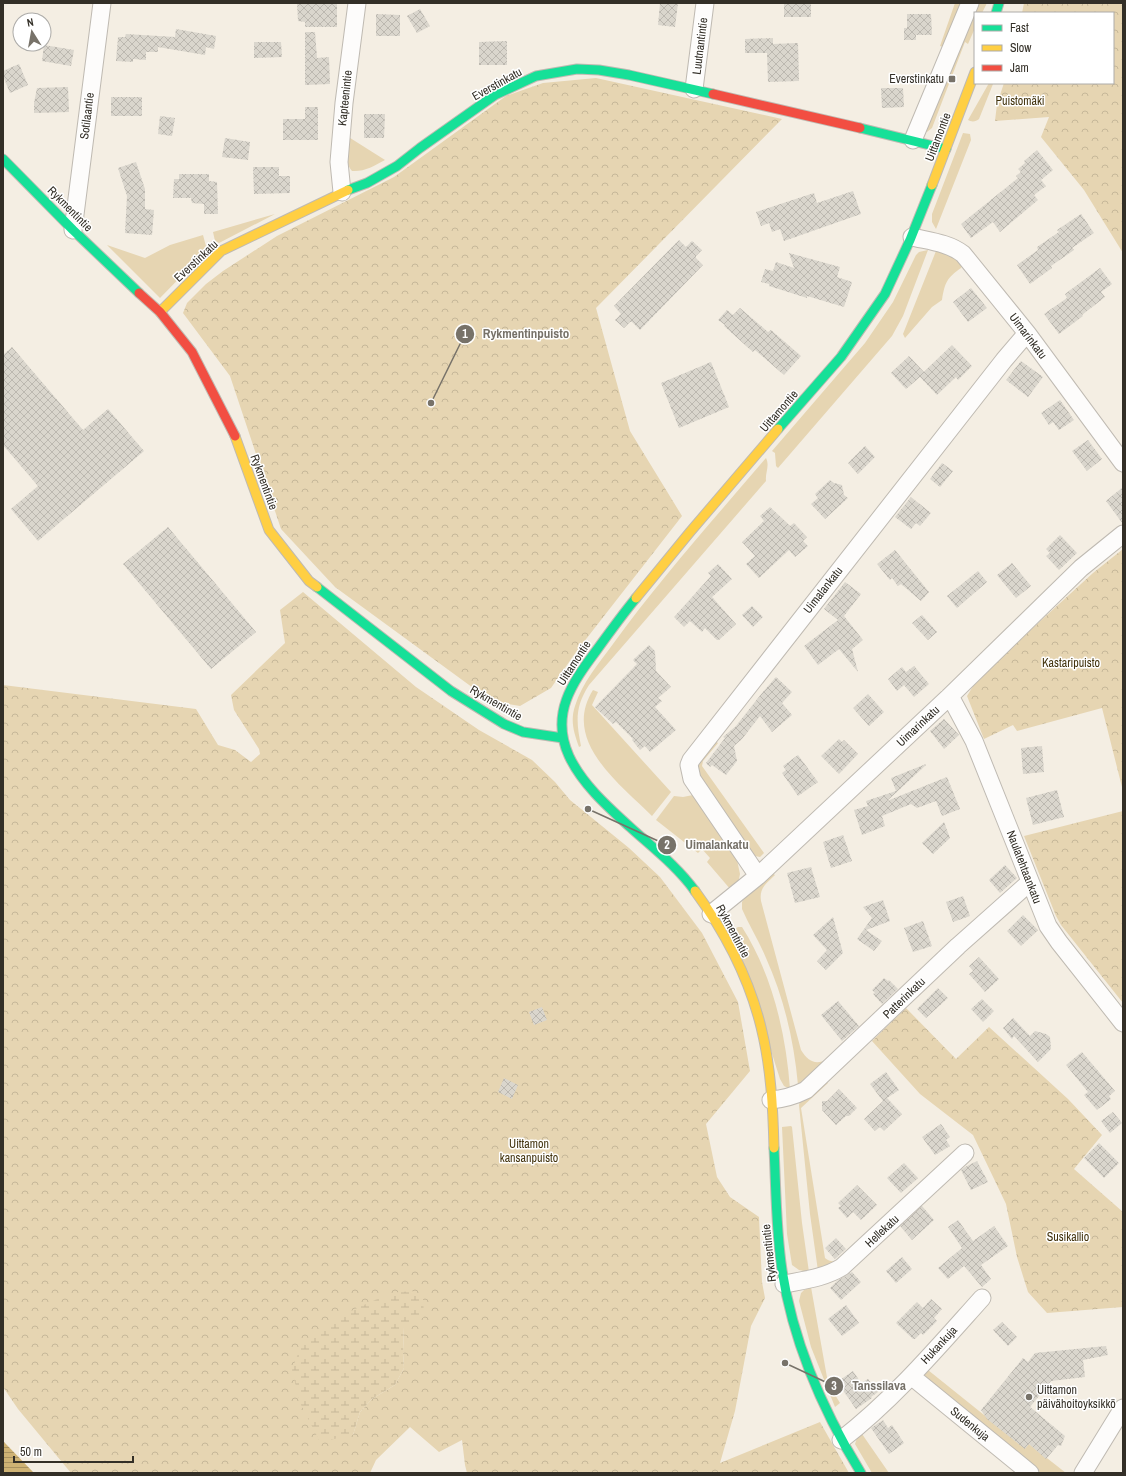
<svg xmlns="http://www.w3.org/2000/svg" width="1126" height="1476" font-family="'Archivo Narrow',sans-serif">
<style>
.green{fill:#e6d5b2}
.forest{fill:url(#forest-crowns);fill-rule:evenodd}
.wetland{fill:url(#wetland-marsh)}
.water{fill:url(#water-rules)}
.building{fill:url(#building-cross-hatch)}
.lines{fill:none;stroke-linecap:round;stroke-linejoin:round}
.street-casing{stroke:#bfbab2;stroke-width:19}
.fast-casing{stroke:#bfbab2;stroke-width:11}
.slow-casing{stroke:#bfbab2;stroke-width:11}
.jam-casing{stroke:#bfbab2;stroke-width:11}
.street{stroke:#fdfcfb;stroke-width:17}
.fast{stroke:#16e098;stroke-width:9}
.slow{stroke:#ffcf43;stroke-width:9}
.jam{stroke:#f24e42;stroke-width:9}
.poi-dot{fill:#777269;stroke:#fff;stroke-width:1.5}
.labels{text-anchor:middle;dominant-baseline:central;stroke-width:3;stroke-linejoin:round;paint-order:stroke}
.street-label{font-size:12px;fill:#332f27;stroke:#fff}
.poi-label{font-size:12px;fill:#332f27;stroke:#fff;text-anchor:end}
.park-label{font-size:12px;fill:#41320c;stroke:#fff}
.leader{fill:none;stroke:#777269;stroke-width:1.5}
.callout-dot{fill:#777269;stroke:#fff;stroke-width:1.5}
.mark-label{font-size:12px;text-anchor:middle;font-weight:bold;fill:#fff}
.callout-label{font-size:13px;text-anchor:middle;font-weight:bold;fill:#777269;stroke:#fff;stroke-width:3;stroke-linejoin:round;paint-order:stroke}
</style>
<defs>
<pattern id="forest-crowns" width="20" height="18" patternUnits="userSpaceOnUse"><rect width="20" height="18" fill="#e6d5b2"/><path d="M2 6a3 3 0 1 1 6 0M12 15a3 3 0 1 1 6 0" fill="none" stroke="#c6b799"/></pattern>
<pattern id="wetland-marsh" width="20" height="14" patternUnits="userSpaceOnUse"><rect width="20" height="14" fill="#e6d5b2"/><path d="M1 5h8M5 5V1M11 12h8M15 12V8" fill="none" stroke="#c6b799"/></pattern>
<pattern id="water-rules" width="6" height="5" patternUnits="userSpaceOnUse"><rect width="6" height="5" fill="#cfb374"/><path d="M0 2.5h6" fill="none" stroke="#a9925f"/></pattern>
<pattern id="building-cross-hatch" width="8" height="8" patternUnits="userSpaceOnUse"><rect width="8" height="8" fill="#dad6cd"/><path d="M0 0l8 8M0 8l8-8" fill="none" stroke="#bcb8b0"/></pattern>
</defs>
<rect width="100%" height="100%" fill="#f4eee3"/>
<path class="green" d="M955,3H965L946,48L940,46Z
M975,3H987L982,13H975V28L968,44L965,42L932,128L927,132V123Z
M989,83L993,84L979,119C976,122 971,122 968,120Z
M963,133L970,134L971,140L936,229L932,222V214Z
M347,136L385,160C374,166 364,172 352,171C344,162 347,147 347,136Z
M275,214L219,243L215,241L213,232Z
M203,235L207,250L160,298L107,245L145,258L170,245Z
M928,250L903,316L892,336L778,468L776,466L775,453L772,451L865,343L893,302L916,255L919,252Z
M936,251C945,251 957,258 962,266L961,268C947,278 945,282 942,300L932,307L905,338L903,334Z
M766,458C770,466 765,473 766,481L589,685C575,707 576,721 581,746L579,747C574,733 570,721 575,706C582,683 599,663 613,644C660,579 714,519 766,458Z
M593,690L598,692L592,705L671,792L652,816C620,784 561,741 593,690Z
M715,741L718,743L703,761L702,766L764,853L760,857L755,856L750,851L698,774V762Z
M693,795L737,860L740,874L738,884L731,890L707,862L710,858L702,849L698,853L656,820L674,796L683,797Z
M771,872L775,875C766,884 759,888 761,901L801,1050C808,1061 814,1065 827,1060L803,1082L798,1085C794,1041 784,998 766,958C759,941 749,925 742,909V902L745,897Z
M738,927H742C772,974 786,1033 790,1089L784,1086L780,1079L733,930Z
M825,1080L828,1083L801,1108L825,1258C835,1266 842,1257 850,1250C847,1261 828,1269 818,1271L810,1214L799,1105L800,1101Z
M791,1126L792,1127L802,1223L809,1272L799,1270L792,1265L787,1234L782,1127Z
M811,1287L828,1383L840,1403L835,1407L811,1347L799,1301L801,1293L804,1290Z
M928,1370L1025,1448L1029,1444L1066,1473H1041L929,1383L925,1377V1371Z
M862,1434L889,1473H872L855,1444L857,1438Z"/>
<path class="forest" d="M1024,3H1123V253L1084,190L1041,137L1049,117L995,121L997,104L1004,83H1113V13H1022Z
M596,78L782,119L596,308L630,431L682,516L576,652L551,688L520,706L491,701L335,587L281,529L230,376L183,313L187,303L206,284L223,271L277,236L394,177L506,96L543,83Z
M1123,549V791L1102,708L1017,731L1013,725L984,739L967,696L978,678L1093,573Z
M303,592L416,687L479,730L532,760L555,782L570,800L629,848L660,877L702,933L738,1002L750,1071L706,1124L717,1177L730,1197L759,1217L762,1282L765,1298L751,1326L735,1411L720,1463L820,1422L849,1473H467L465,1465L462,1440L439,1452L410,1427L376,1460L370,1473H71L18,1409L3,1387V685L196,709L218,745L235,750L251,762L260,754L259,749L234,710L231,695L285,643L280,610ZM404,1327L403,1352L404,1368L395,1385L372,1399L360,1412L353,1435L314,1331Z
M1123,811V1003L1061,925L1056,916L1024,836Z
M906,1008L956,1059L989,1027L1068,1099L1102,1135L1074,1169L1123,1212V1307L1047,1313L1028,1292L1017,1257L1006,1204L973,1135L920,1094L872,1041Z"/>
<path class="wetland" d="M412,1291L423,1296L424,1317L404,1327L403,1352L404,1368L395,1385L372,1399L360,1412L353,1435L320,1442L300,1403L292,1370L300,1348L314,1331L357,1308L391,1293Z"/>
<path class="water" d="M3,1441L34,1473H3Z"/>
<path class="building" d="M297,3H337V27H305V22L298,21Z
M660,3H678L675,27L658,25Z
M784,3H811V17H784Z
M420,9L430,26L417,33L407,16Z
M376,14L400,15V36H376Z
M907,14H931L932,35H916V40H904V28H907Z
M176,29L216,36L214,49L206,47L205,55L158,47V52H146V60L133,59V62L116,61L118,37H125L126,34L175,37Z
M305,32H315L317,58L329,57L330,84L305,85Z
M773,38V44L798,43L799,81L768,82L767,53H745V39Z
M507,41V65H479V42Z
M254,42H281L282,57L254,58Z
M44,45L74,50L71,66L42,61Z
M19,64L28,85L10,93L3,76V71Z
M68,87L69,112L34,113V103L37,88Z
M881,88H903L904,107L882,108Z
M111,97H142V116H111Z
M305,107H318V140H283V119H305Z
M364,114H385L384,138H364Z
M160,116L175,118L172,136L158,134Z
M225,138L250,142L248,160L222,157Z
M1037,150L1053,170L1041,180L1046,186L1034,195L1038,200L1000,232L993,222L971,238L961,224L1018,178L1016,176L1021,172L1018,169L1025,163L1024,161Z
M136,162L145,189V209L154,210L152,235L125,233L127,196L118,168Z
M253,167H279V176H290V193L254,194Z
M179,174H209V181L217,182L218,214H204V204L192,203L191,198H173L174,179H179Z
M853,191L861,214L784,241L780,229L772,232L769,223L761,226L756,212L814,193L817,203Z
M1081,214L1094,233L1072,248L1074,250L1051,266L1052,268L1030,284L1017,265L1038,250L1037,247L1059,232L1057,230Z
M679,240L686,247L692,241L702,250L696,256V258L703,265L640,330L632,322H630L624,328L615,320L621,314L614,306Z
M789,253L840,267L837,277L852,282L844,307L807,296V298L769,286V284L761,282L765,269L773,271L776,262L794,268Z
M1100,268L1112,284L1101,292L1105,297L1082,315L1083,316L1059,334L1044,314L1067,298L1065,294Z
M971,288L987,308L968,322L953,302Z
M740,308L768,332L771,330L801,356L784,375L755,350L753,352L724,326L725,325L718,320L727,310L733,315Z
M952,345L972,366L958,380L956,377L937,395L920,377L906,389L891,373L909,356L924,372Z
M12,347L83,430L108,409L144,451L38,541L11,509L38,486L3,445V355Z
M1021,361L1043,377L1028,397L1006,380Z
M711,362L729,407L679,428L661,383Z
M1060,400L1074,420L1059,430L1053,422L1049,425L1041,413Z
M1088,440L1102,459L1087,471L1072,451Z
M865,446L875,457L858,474L848,463Z
M942,463L953,471L940,487L930,479Z
M830,480L834,483L842,485L844,495L848,498L825,519L811,504L818,498L815,494Z
M1123,487V524L1106,501Z
M911,497L931,513L920,526L916,523L911,529L895,517Z
M770,507L790,526L794,523L807,537L803,541L808,546L795,557L789,550L759,578L746,564L755,556L742,542L764,521L760,516Z
M168,527L256,632L211,669L123,564Z
M1060,535L1077,553L1059,570L1046,556L1050,553L1046,549Z
M895,550L929,592L921,601L901,584L898,586L892,578L890,580L877,564Z
M1012,563L1031,586L1016,598L997,575Z
M718,564L732,579L712,597L736,624L719,640H717L705,628L702,632L690,621L684,627L674,617L711,576L708,573Z
M978,571L987,582L957,608L947,596Z
M845,582L861,594L844,616L863,640L852,649L858,672L839,649L818,665L804,646L838,620L824,609Z
M752,606L763,617L753,627L742,615Z
M922,615L937,632L928,640L912,623Z
M649,645L655,651L656,671L671,687L658,698L662,701L655,707L676,730L650,752L645,746L640,750L632,740L633,739L616,722L613,724L595,707L637,664L633,660Z
M914,666L929,684L914,697L904,685L897,691L888,679L902,667L906,672Z
M776,677L792,692L782,703L792,715L772,732L760,716L742,739L734,746L737,761L726,775L712,765L710,767L706,763L725,738L723,737L736,726L762,693Z
M868,694L884,712L869,726L853,708Z
M944,719L959,735L944,749L930,731Z
M839,739L842,742L844,740L858,754L839,774L821,756Z
M1042,746L1044,772L1023,774L1021,748Z
M798,755L818,782L798,796L782,773L786,770L783,766Z
M926,764V765L887,801L947,777L960,809L942,816L936,801L917,808L911,804L882,816L885,826L862,835L854,810L868,806L866,801L896,791L891,778Z
M1057,790L1064,817L1033,825L1026,798Z
M944,822L950,838L933,854L922,843Z
M843,835L852,861L831,868L823,842Z
M1005,865L1017,878L1000,893L989,880Z
M811,867L820,897L795,903L787,873Z
M963,896L970,916L953,922L946,902Z
M883,900L890,921L866,930L882,941L874,951L857,939L872,918L863,907Z
M1023,915L1038,930L1021,946L1007,931Z
M833,917L843,953L826,970L817,961L827,950L813,935Z
M923,921L932,946L913,952L904,928Z
M979,957L999,979L985,992L969,974L973,971L969,966Z
M884,978L888,981L889,980L898,989L882,1004L873,994L875,993L872,990Z
M938,988L948,998L926,1018L917,1009Z
M982,999L994,1011L983,1022L971,1009Z
M838,1001L859,1026L842,1041L821,1015Z
M542,1007L547,1020L534,1025L529,1012Z
M1013,1018L1030,1036L1035,1031L1046,1034L1050,1037L1051,1049L1038,1062L1014,1036L1012,1039L1003,1028Z
M1082,1052L1115,1091L1109,1096L1111,1099L1097,1110L1084,1095L1088,1092L1066,1065Z
M886,1072L899,1090L887,1098L902,1114L884,1131L880,1127L875,1131L864,1119L883,1101L870,1084Z
M504,1078L518,1085L512,1099L498,1092Z
M839,1089L857,1108L849,1116H846L836,1125L822,1110V1101H827Z
M1113,1112L1122,1123L1110,1133L1101,1121Z
M941,1124L950,1137L946,1140L950,1146L935,1155L922,1137Z
M1099,1143L1119,1163L1104,1178L1084,1158Z
M977,1161L988,1182L971,1190L961,1170L965,1167Z
M904,1163L918,1178L901,1193L887,1178Z
M857,1185L877,1205L861,1220L853,1212L847,1218L838,1208L841,1206L838,1203Z
M922,1206L934,1220L912,1240L900,1226Z
M958,1220L973,1241L994,1226L1008,1246L981,1265L991,1279L982,1287L964,1266L948,1279L938,1268L962,1248L948,1227Z
M836,1238L846,1249L835,1259L825,1248Z
M902,1257L912,1269L896,1283L886,1271Z
M852,1272L861,1282L841,1300L830,1288L837,1281Z
M931,1299L942,1309L934,1318L937,1321L923,1335L921,1333L915,1339H913L896,1323L917,1302L923,1308Z
M846,1305L859,1323L842,1336L828,1319Z
M1002,1322L1017,1337L1008,1346L993,1330Z
M1106,1346L1108,1355L1083,1360L1085,1377L1051,1381L1030,1407L1065,1436L1061,1446L1058,1445L1046,1459L1029,1444L1025,1449L987,1419L981,1410L1023,1358L1028,1362L1035,1353Z
M853,1371L861,1383L868,1379L878,1392L871,1397L872,1398L856,1409L837,1382Z
M883,1420L888,1428L892,1425L904,1443L889,1454L871,1428Z"/>
<g class="lines">
<defs>
<path id="street" d="M694,89L705,3
M913,140L970,3
M342,192L339,162L344,103L357,3
M73,230L102,3
M912,237C929,241 949,243 963,254L1027,333L1123,463
M950,696L974,741L1048,926L1059,942L1123,1023
M758,876L692,779L689,765L691,760L1004,360L1027,333
M711,914L758,876L950,696L1081,568L1123,534
M771,1100C784,1099 794,1096 806,1090L958,946L1030,882
M784,1284C805,1280 824,1278 842,1267L965,1153
M911,1376L1030,1473
M841,1440C894,1399 938,1347 982,1298
M1083,1473L1123,1408"/>
<path id="fast" d="M996,13L999,3
M860,128L946,149
M3,159L73,230L139,293
M348,190L367,183L397,166L420,148L495,95L536,76L577,69L599,70L629,75L713,94
M778,429L841,357L885,294L910,240L932,185
M317,587L451,691L504,724L523,732L563,738
M636,598C622,615 609,633 596,651C572,683 550,714 569,756C582,784 608,807 630,827C652,847 677,866 695,891
M774,1148C776,1189 776,1230 782,1270C793,1342 823,1411 861,1473"/>
<path id="slow" d="M932,185L975,72
M160,312L221,251L348,190
M235,436L269,530L309,581L317,587
M636,598L690,532L778,429
M695,891C725,932 749,978 761,1027C771,1067 773,1108 774,1148"/>
<path id="jam" d="M713,94L860,128
M139,293L160,312L192,352L235,436"/>
</defs>
<use href="#street" class="street-casing"/>
<use href="#fast" class="fast-casing"/>
<use href="#slow" class="slow-casing"/>
<use href="#jam" class="jam-casing"/>
<use href="#street" class="street"/>
<use href="#fast" class="fast"/>
<use href="#slow" class="slow"/>
<use href="#jam" class="jam"/>
</g>
<g class="poi-dot">
<rect x="948" y="75" width="8" height="8" rx="2"/>
<circle cx="1029" cy="1397" r="4"/>
</g>
<g class="labels">
<g class="street-label">
<text transform="translate(700 46) rotate(-83)">Luutnantintie</text>
<text transform="translate(497 84) rotate(-29)">Everstinkatu</text>
<text transform="translate(345 98) rotate(-84)">Kapteenintie</text>
<text transform="translate(87 116) rotate(-83)">Sotilaantie</text>
<text transform="translate(938 137) rotate(-69)">Uittamontie</text>
<text transform="translate(70 209) rotate(45)">Rykmentintie</text>
<text transform="translate(196 261) rotate(-43)">Everstinkatu</text>
<text transform="translate(1028 336) rotate(53)">Uimarinkatu</text>
<text transform="translate(779 411) rotate(-49)">Uittamontie</text>
<text transform="translate(264 482) rotate(70)">Rykmentintie</text>
<text transform="translate(823 590) rotate(-52)">Uimalankatu</text>
<text transform="translate(574 663) rotate(-57)">Uittamontie</text>
<text transform="translate(496 703) rotate(30)">Rykmentintie</text>
<text transform="translate(918 726) rotate(-43)">Uimarinkatu</text>
<text transform="translate(1024 867) rotate(69)">Naulatehtaankatu</text>
<text transform="translate(733 931) rotate(62)">Rykmentintie</text>
<text transform="translate(904 998) rotate(-44)">Patterinkatu</text>
<text transform="translate(882 1231) rotate(-43)">Hellekatu</text>
<text transform="translate(769 1253) rotate(-96)">Rykmentintie</text>
<text transform="translate(939 1345) rotate(-47)">Hukankuja</text>
<text transform="translate(970 1424) rotate(39)">Sudenkuja</text>
</g>
<g class="poi-label">
<text x="944" y="79">Everstinkatu</text>
<text x="1037" y="1390" text-anchor="start">Uittamon<tspan x="1037" dy="14">päivähoitoyksikkö</tspan></text>
</g>
<g class="park-label">
<text x="1020" y="101">Puistomäki</text>
<text x="1071" y="663">Kastaripuisto</text>
<text x="529" y="1144">Uittamon<tspan x="529" dy="14">kansanpuisto</tspan></text>
<text x="1068" y="1237">Susikallio</text>
</g>
</g>
<path class="leader" d="M431 403L465 334M588 809L667 845M785 1363L834 1386"/>
<g class="callout-dot">
<circle cx="431" cy="403" r="4"/>
<circle cx="588" cy="809" r="4"/>
<circle cx="785" cy="1363" r="4"/>
<circle cx="465" cy="334" r="10"/>
<circle cx="667" cy="845" r="10"/>
<circle cx="834" cy="1386" r="10"/>
</g>
<g class="mark-label">
<text x="465" y="338">1</text>
<text x="667" y="849">2</text>
<text x="834" y="1390">3</text>
</g>
<g class="callout-label">
<text x="526" y="338">Rykmentinpuisto</text>
<text x="717" y="849">Uimalankatu</text>
<text x="879" y="1390">Tanssilava</text>
</g>
<rect width="1126" height="1476" fill="none" stroke="#332f27" stroke-width="8"/>
<rect x="974" y="12" width="140" height="72" fill="#ffffff" stroke="#adaca9"/>
<rect x="982" y="25" width="20" height="6" fill="#16e098" stroke="#adaca9"/>
<text x="1010" y="32" font-size="12" fill="#332f27">Fast</text>
<rect x="982" y="45" width="20" height="6" fill="#ffcf43" stroke="#adaca9"/>
<text x="1010" y="52" font-size="12" fill="#332f27">Slow</text>
<rect x="982" y="65" width="20" height="6" fill="#f24e42" stroke="#adaca9"/>
<text x="1010" y="72" font-size="12" fill="#332f27">Jam</text>
<g transform="translate(32 32) rotate(349)"><circle r="19" fill="#ffffff" stroke="#adaca9"/>
<path d="M0-3L7 15L0 10L-7 15Z" fill="#777269"/>
<text y="-6" font-size="11" font-weight="bold" text-anchor="middle" fill="#332f27">N</text>
</g>
<path d="M14 1456v6h119v-6" fill="none" stroke="#332f27" stroke-width="2"/>
<text x="20" y="1456" font-size="12" fill="#332f27" stroke="#ffffff" stroke-width="3" paint-order="stroke">50 m</text>
</svg>
